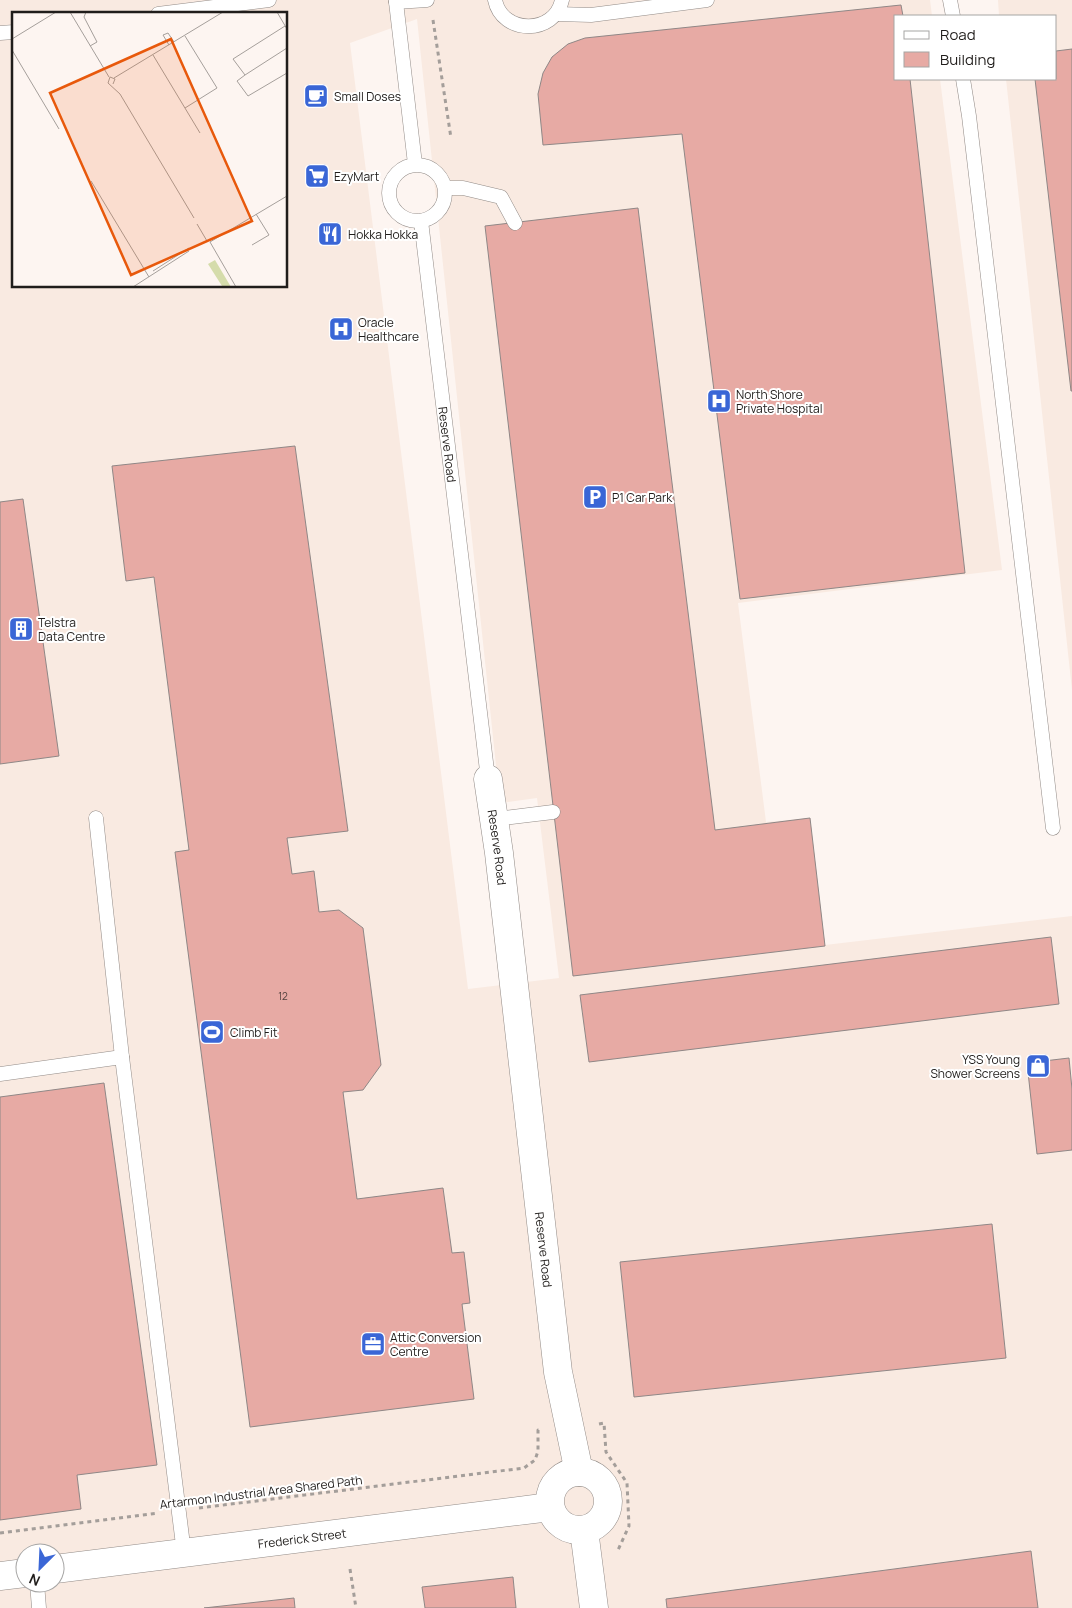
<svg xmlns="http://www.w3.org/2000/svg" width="1072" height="1608" font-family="Manrope,sans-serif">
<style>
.built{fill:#f9eae1;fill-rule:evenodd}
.building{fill:#e7aaa4;stroke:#8f8786}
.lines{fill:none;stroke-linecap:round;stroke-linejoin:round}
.service-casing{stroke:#928b87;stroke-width:15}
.minor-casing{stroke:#928b87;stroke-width:29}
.tertiary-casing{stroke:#928b87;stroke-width:29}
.path{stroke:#a49e9a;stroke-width:3;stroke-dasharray:4 4;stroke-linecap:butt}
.service{stroke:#fff;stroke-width:14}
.minor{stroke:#fff;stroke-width:28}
.tertiary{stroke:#fff;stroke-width:28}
.labels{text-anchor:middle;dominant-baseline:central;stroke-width:4;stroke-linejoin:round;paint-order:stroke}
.number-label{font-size:10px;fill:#52403d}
.poi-label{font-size:12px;fill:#201d1b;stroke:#fff;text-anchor:start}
.street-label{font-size:12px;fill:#201d1b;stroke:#fff}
.inset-road{fill:none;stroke:#a59f9b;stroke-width:1}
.view{fill:#e8590c;fill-opacity:0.15;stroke:#e8590c;stroke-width:2.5}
.inset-edge{fill:none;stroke:#201d1b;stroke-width:2.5}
</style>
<rect width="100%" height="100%" fill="#fdf5f1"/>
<path class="built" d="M0,0H930L932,16H896V79H940L1002,570L738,603L766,822L810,818L825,945L1072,916V1608H0ZM14,14H286V286H14ZM417,19L500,803L537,798L559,978L468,989L350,43ZM25,1553H55V1583H25Z
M998,0H1072V690L1006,79H1056V16H999Z"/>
<path class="building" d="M901,5L903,16H896V79H910L965,573L740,599L682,134L543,145L538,94L543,73L552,57L568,44L585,38Z
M1072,49V391H1071L1035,79H1056V51Z
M638,208L715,830L810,818L825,946L573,976L485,226Z
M295,446L348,831L287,838L292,874L314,871L319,912L339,910L363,928L381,1065L363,1090L343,1092L357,1199L443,1188L452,1253L464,1252L470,1303L462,1304L474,1399L250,1427L175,852L189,850L154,577L126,581L112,466Z
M23,499L59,756L0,764V502Z
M1051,937L1059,1004L589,1062L580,995Z
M1069,1058L1072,1089V1150L1037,1154L1027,1063Z
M104,1083L157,1465L77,1475L81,1509L0,1520V1097Z
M992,1224L1006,1358L634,1397L620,1262Z
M1031,1551L1038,1608H667L666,1599Z
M513,1577L516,1608H425L422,1587Z
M294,1598L295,1608H204Z"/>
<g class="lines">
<defs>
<g id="service">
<path d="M495,0C502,35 555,35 562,0"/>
<path d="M950,0L953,16"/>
<path d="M396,2L415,164"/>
<path d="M396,2L427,0"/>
<path d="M158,14L269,0"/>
<path d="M557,14L591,15L707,0"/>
<path d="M0,33L14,32"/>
<path d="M963,79L969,116L1053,828"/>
<circle cx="417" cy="193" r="28"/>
<path d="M445,188H463L501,197L515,223"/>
<path id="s1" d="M421,221L488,779"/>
<path d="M96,818L122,1057L184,1553"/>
<path d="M495,819L553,812"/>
<path d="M0,1074L122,1057"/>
<path d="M37,1583L39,1608"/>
</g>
<g id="minor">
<path id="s2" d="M488,779L499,853L558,1372L579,1472"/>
</g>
<g id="tertiary">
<circle cx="579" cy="1501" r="29"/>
<path d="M584,1530L594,1608"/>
<path id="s3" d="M55,1569L550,1507"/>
<path d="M0,1576L25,1573"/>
</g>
</defs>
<use href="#service" class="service-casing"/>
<use href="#minor" class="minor-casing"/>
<use href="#tertiary" class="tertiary-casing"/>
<path class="path" d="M433,20L451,138
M599,1424L604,1423L606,1452L627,1483L629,1526L618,1550
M199,1508L524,1468L535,1460L538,1451V1430H540
M0,1533L158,1513
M350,1569L356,1608"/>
<use href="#service" class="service"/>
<use href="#minor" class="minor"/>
<use href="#tertiary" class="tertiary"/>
</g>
<defs>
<symbol id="cafe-square" viewBox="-11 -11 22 22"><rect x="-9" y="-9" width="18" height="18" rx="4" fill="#3a66d6" stroke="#fff"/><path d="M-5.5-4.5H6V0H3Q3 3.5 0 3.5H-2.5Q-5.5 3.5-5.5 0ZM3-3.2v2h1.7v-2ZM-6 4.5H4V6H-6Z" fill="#fff"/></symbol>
<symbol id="supermarket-square" viewBox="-11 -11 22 22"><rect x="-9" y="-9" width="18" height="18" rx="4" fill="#3a66d6" stroke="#fff"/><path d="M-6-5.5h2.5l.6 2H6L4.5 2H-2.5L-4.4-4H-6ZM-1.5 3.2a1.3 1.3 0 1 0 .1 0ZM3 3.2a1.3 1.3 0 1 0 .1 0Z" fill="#fff"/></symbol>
<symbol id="restaurant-square" viewBox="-11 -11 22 22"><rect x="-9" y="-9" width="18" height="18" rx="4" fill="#3a66d6" stroke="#fff"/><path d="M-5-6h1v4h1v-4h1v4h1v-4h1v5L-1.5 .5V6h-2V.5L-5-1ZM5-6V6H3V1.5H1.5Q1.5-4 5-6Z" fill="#fff"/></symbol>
<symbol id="hospital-square" viewBox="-11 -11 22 22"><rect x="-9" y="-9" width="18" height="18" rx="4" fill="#3a66d6" stroke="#fff"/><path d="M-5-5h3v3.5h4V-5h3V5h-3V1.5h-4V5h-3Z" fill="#fff"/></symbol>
<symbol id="parking-square" viewBox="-11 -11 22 22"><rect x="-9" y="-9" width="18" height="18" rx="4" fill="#3a66d6" stroke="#fff"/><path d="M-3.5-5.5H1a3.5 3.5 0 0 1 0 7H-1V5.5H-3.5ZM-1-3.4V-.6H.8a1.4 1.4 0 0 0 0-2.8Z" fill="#fff"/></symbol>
<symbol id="building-square" viewBox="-11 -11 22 22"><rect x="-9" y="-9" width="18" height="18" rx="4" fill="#3a66d6" stroke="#fff"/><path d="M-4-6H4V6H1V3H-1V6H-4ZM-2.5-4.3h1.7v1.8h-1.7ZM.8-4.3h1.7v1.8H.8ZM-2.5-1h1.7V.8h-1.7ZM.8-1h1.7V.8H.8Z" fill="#fff"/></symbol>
<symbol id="stadium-square" viewBox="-11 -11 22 22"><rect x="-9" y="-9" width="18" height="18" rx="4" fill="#3a66d6" stroke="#fff"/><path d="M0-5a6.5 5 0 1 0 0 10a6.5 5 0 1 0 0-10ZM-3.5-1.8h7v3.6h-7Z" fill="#fff"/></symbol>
<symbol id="shop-square" viewBox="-11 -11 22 22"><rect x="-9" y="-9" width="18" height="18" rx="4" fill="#3a66d6" stroke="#fff"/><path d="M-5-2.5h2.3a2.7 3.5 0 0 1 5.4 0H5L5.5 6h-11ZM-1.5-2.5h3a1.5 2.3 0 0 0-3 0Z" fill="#fff"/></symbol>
<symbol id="office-square" viewBox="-11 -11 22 22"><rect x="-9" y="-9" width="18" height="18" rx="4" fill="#3a66d6" stroke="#fff"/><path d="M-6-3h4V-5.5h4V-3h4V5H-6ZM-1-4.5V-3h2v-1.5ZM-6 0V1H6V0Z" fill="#fff"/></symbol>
</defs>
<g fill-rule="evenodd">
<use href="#cafe-square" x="302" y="82" width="28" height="28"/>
<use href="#supermarket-square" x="303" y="162" width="28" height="28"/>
<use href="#restaurant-square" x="316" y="220" width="28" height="28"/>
<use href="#hospital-square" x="327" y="315" width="28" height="28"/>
<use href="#hospital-square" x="705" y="387" width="28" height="28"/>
<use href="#parking-square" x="581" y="483" width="28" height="28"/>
<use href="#building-square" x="7" y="615" width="28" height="28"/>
<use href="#stadium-square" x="198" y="1018" width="28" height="28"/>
<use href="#shop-square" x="1024" y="1052" width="28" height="28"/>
<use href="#office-square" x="359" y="1330" width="28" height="28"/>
</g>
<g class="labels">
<g class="number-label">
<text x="283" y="996">12</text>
</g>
<g class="poi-label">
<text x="334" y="96">Small Doses</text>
<text x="334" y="176">EzyMart</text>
<text x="348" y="234">Hokka Hokka</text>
<text x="358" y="322">Oracle<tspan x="358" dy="14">Healthcare</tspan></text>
<text x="736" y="394">North Shore<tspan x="736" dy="14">Private Hospital</tspan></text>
<text x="612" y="497">P1 Car Park</text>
<text x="38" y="622">Telstra<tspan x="38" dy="14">Data Centre</tspan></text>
<text x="230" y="1032">Climb Fit</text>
<text x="1020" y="1059" text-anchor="end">YSS Young<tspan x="1020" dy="14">Shower Screens</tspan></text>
<text x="390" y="1337">Attic Conversion<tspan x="390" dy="14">Centre</tspan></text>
</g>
<g class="street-label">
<text stroke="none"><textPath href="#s1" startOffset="225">Reserve Road</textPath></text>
<text stroke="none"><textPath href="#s2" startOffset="69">Reserve Road</textPath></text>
<text stroke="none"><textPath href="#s2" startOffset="474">Reserve Road</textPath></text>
<text transform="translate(261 1492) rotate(-7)">Artarmon Industrial Area Shared Path</text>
<text stroke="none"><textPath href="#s3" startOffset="249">Frederick Street</textPath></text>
</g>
</g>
<g transform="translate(12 12)">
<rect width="275" height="275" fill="#fdf5f1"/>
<path d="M203,248L219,275L210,274L196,252Z" fill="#d5dcab"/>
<path class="inset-road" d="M58,0L97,65M74,0L72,5L85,30L78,34M265,0L275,17M273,14L221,47L233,63L275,36M173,24L205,76L173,96M0,27L44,0M157,33L151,23L156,21L162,30M0,38L47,117M141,43L188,121M233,63L225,69L236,84L275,61M102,66L211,0M101,72L103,67L98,65L96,71L108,82L182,206M79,169L137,265M185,212L195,229M198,230L275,184M198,230L224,275M240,233L257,223L244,202M141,259L177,236M121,275L177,239"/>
<path class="view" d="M159,27L240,209L119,263L38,81Z"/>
<rect width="275" height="275" class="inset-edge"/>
</g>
<rect x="894" y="15" width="162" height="65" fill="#ffffff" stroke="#a6a5a4"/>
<rect x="904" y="31" width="25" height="8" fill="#ffffff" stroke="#a6a5a4"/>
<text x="940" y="40" font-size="15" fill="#201d1b">Road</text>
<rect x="904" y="52" width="25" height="15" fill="#e7aaa4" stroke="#a6a5a4"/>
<text x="940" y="65" font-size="15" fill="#201d1b">Building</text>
<g transform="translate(40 1568) rotate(204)"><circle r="24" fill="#ffffff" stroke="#a6a5a4"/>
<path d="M0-4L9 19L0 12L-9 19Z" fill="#3a66d6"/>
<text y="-8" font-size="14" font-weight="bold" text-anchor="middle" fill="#201d1b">N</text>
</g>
</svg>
